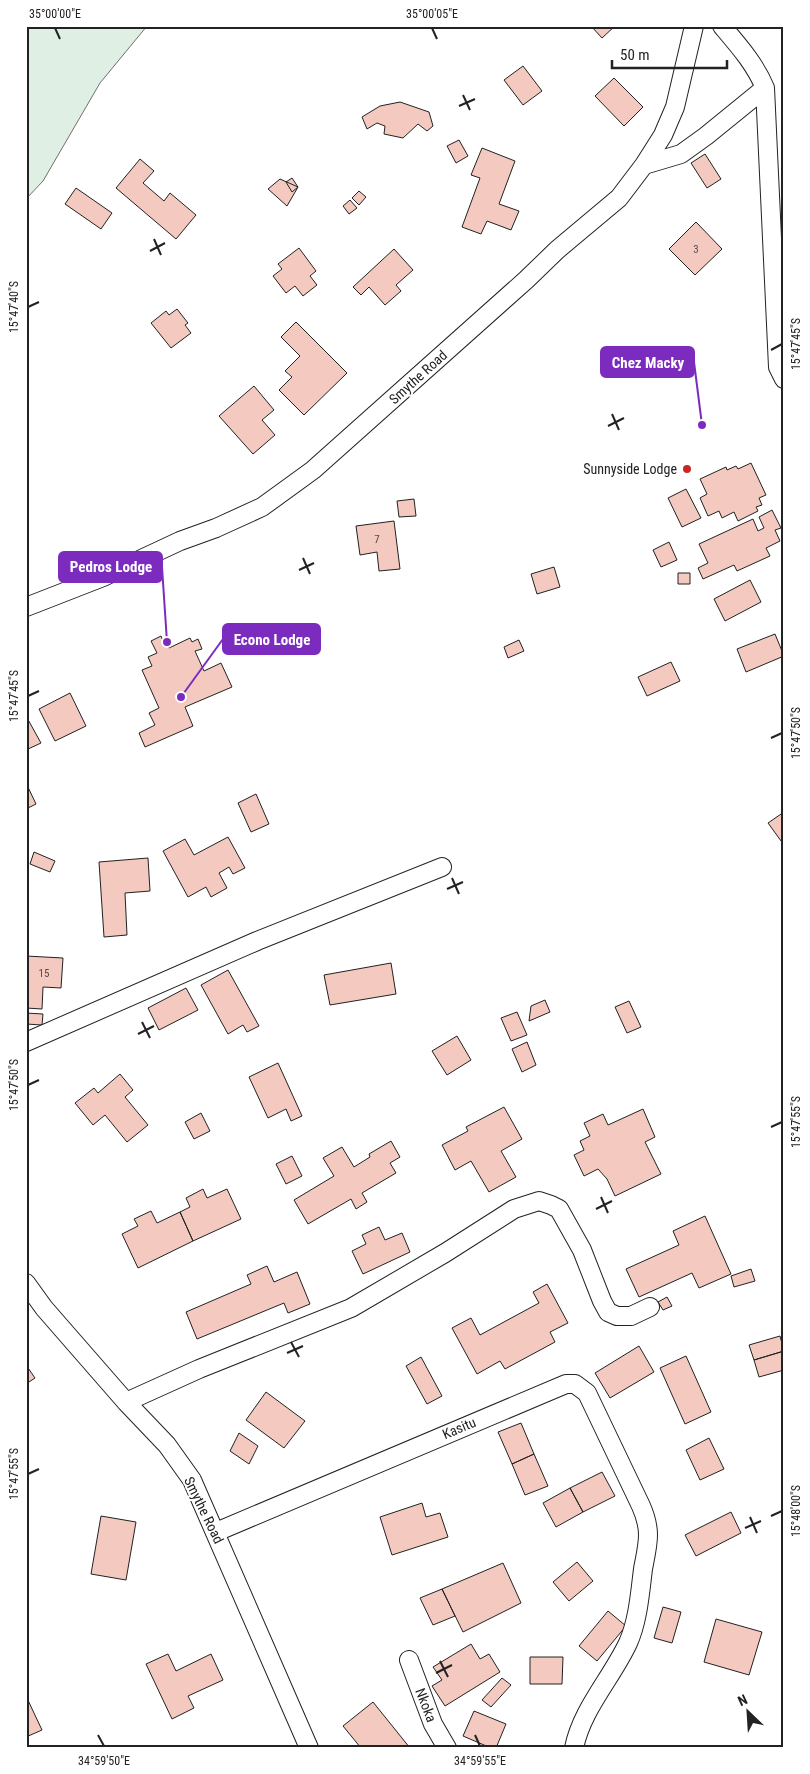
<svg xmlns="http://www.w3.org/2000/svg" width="810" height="1774" font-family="'Roboto Condensed',sans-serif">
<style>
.green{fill:#e0efe3;stroke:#6f6f6f}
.building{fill:#f3c9c0;stroke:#222}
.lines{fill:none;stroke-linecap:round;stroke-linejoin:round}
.minor-casing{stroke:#222;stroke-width:20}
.minor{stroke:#fff;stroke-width:18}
.ticks{fill:none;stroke:#222;stroke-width:2}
.poi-dot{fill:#c62828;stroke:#fff;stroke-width:2}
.labels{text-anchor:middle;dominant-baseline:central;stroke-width:4;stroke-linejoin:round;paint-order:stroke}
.number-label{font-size:11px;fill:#564c4a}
.street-label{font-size:14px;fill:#222;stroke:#fff}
.poi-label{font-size:14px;fill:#222;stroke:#fff;text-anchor:end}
.leader{fill:none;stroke:#7b2cbf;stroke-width:2}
.callout-dot{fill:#7b2cbf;stroke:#fff;stroke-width:2}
.callout{fill:#7b2cbf;stroke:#7b2cbf;stroke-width:2}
.callout-label{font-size:15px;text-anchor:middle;font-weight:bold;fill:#fff}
.neatline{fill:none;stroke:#222;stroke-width:2}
.ticks-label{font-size:12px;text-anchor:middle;fill:#222}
</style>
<rect width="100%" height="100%" fill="#fff"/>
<path class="green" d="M26,26H147L100,83L43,181L26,199Z"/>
<path class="building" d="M591,26H615L602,38Z
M523,66L542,91L523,105L504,80Z
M614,78L643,107L624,126L595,96Z
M400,102L429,112L433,126L427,131L418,124L403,138L384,134L385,126L377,123L367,129L362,117L380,106Z
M459,140L468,156L456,163L447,146Z
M482,148L515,161L499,204L519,211L511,230L487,221L481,234L462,227L480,178L471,175Z
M705,154L721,179L707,188L691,163Z
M140,159L154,171L143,183L164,201L170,193L196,215L176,239L116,188Z
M292,178L298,187L292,192L286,182Z
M280,179L298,187L287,206L268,189Z
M76,188L112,213L101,229L65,204Z
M359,191L366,197L359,205L352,198Z
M350,200L357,208L349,214L343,206Z
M696,222L722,249L695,275L669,249Z
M299,248L316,271L310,276L317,285L303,296L295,286L286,293L273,276L282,269L278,264Z
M394,249L413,270L396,285L401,291L385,305L369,287L361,295L353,287Z
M177,309L188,323L185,325L191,333L171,348L151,323L166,311L169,315Z
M296,322L347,373L304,415L279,390L292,377L285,371L300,356L281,337Z
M254,386L274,410L262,420L275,435L253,454L219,416Z
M751,463L766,495L759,498L762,505L756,507L758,511L738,521L734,512L722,518L719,511L708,516L700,498L707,494L700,479L726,467L727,470L736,466L738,469Z
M686,489L701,518L682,527L668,498Z
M414,499L416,516L399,517L397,501Z
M772,510L781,528L775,530L780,541L766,548L770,556L737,571L734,565L703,579L698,568L708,563L699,544L753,519L758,531L764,528L759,517Z
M394,521L400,569L379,571L377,552L360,555L356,526Z
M669,542L677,560L661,567L653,550Z
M554,567L560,587L537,594L531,574Z
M678,573H690V584H678Z
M750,580L761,602L725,621L714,599Z
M775,634L784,656L746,672L737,649Z
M161,636L164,643L167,642L169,648L190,638L192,642L198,639L202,649L195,651L204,671L221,663L232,687L185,707L193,726L145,747L139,733L155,725L149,713L159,708L142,670L152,666L148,657L157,653L151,641Z
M519,640L524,651L508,658L504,647Z
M671,662L680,681L647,696L638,677Z
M70,693L86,726L55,741L39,709Z
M26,716L41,743L26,750Z
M26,783L36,804L26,809Z
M256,794L269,824L251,832L238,803Z
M784,812V845L768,823Z
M228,837L245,868L233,874L229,867L219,873L227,888L211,897L206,887L188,897L163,851L185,839L194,855Z
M34,852L55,861L50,872L30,864Z
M148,858L150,891L125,893L127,935L104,937L99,862Z
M26,956L63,958L61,988L43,987L42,1009L26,1008Z
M391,963L396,994L330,1005L324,975Z
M228,970L259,1026L247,1032L243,1025L228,1034L201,985Z
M186,988L198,1010L159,1030L148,1008Z
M545,1000L550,1012L529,1021L531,1006Z
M629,1001L641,1027L627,1033L615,1007Z
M517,1012L527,1035L511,1041L501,1018Z
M26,1013L43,1014L42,1025L26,1024Z
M457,1036L471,1060L447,1075L432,1051Z
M527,1042L536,1065L522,1072L512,1049Z
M278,1063L302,1116L291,1121L286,1109L268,1118L249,1077Z
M120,1074L133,1090L125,1097L148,1125L127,1142L105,1115L93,1125L75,1103L94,1088L98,1093Z
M504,1107L522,1139L501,1151L516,1177L489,1192L471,1161L455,1170L442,1145L468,1131L466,1127Z
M643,1109L655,1137L645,1142L661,1174L615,1196L607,1179L598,1169L584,1176L574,1155L584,1150L580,1141L590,1136L584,1123L603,1114L608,1125Z
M201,1113L210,1131L194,1139L185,1122Z
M391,1141L400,1157L390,1163L396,1173L362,1193L367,1202L356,1209L351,1199L308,1224L294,1200L334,1176L323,1158L342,1147L354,1167L370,1157L369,1154Z
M292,1156L302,1176L286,1184L276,1164Z
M203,1189L207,1198L227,1189L241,1219L193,1241L180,1212L190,1207L186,1198Z
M151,1211L157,1223L180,1212L193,1241L138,1268L122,1234L138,1226L134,1219Z
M705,1216L731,1274L699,1288L692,1273L639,1297L626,1269L679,1245L673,1231Z
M379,1227L385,1240L402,1233L410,1252L363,1274L352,1251L366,1244L362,1235Z
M267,1266L274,1282L297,1272L310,1304L288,1313L284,1303L197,1339L186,1312L251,1284L247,1275Z
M751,1269L755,1281L734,1287L731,1276Z
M547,1284L568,1323L550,1332L555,1342L505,1369L500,1361L477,1374L452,1328L471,1318L480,1335L539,1303L533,1292Z
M667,1297L672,1306L663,1310L658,1302Z
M780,1336L784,1351L754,1360L749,1345Z
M639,1346L654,1372L610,1398L595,1373Z
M784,1351V1370L759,1377L754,1360Z
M686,1356L711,1412L685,1424L660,1368Z
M421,1357L442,1396L427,1404L406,1366Z
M26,1365L35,1378L26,1384Z
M266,1392L305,1421L284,1448L246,1420Z
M521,1423L534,1454L512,1464L498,1432Z
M239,1433L258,1446L249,1464L230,1451Z
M709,1438L724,1469L700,1480L686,1450Z
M534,1454L548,1486L525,1495L512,1464Z
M602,1472L615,1496L583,1512L570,1488Z
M570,1488L583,1512L556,1527L543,1503Z
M422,1503L426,1517L440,1513L448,1537L392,1555L380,1517Z
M731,1512L741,1533L696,1556L685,1535Z
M101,1516L136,1522L126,1580L91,1574Z
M577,1562L593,1581L569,1601L553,1582Z
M503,1563L521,1603L463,1632L442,1589Z
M442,1589L455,1616L433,1625L420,1598Z
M663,1607L681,1612L672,1643L654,1638Z
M608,1611L626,1626L597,1661L579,1646Z
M716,1619L762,1632L749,1675L704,1662Z
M471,1644L480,1659L489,1654L500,1672L445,1706L432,1686L442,1680L433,1667Z
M168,1654L176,1671L211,1654L223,1680L188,1696L194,1708L172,1719L146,1664Z
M530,1657H563L562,1684H530Z
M502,1678L511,1685L491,1707L482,1700Z
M26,1696L42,1730L26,1737Z
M373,1702L410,1748H361L343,1726Z
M474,1711L506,1724L496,1748H491L463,1736Z"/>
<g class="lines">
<defs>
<path id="minor" d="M722,26C739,46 755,64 765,88L778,367L784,379
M644,165L681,154L706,136L765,88
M26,607L103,577L180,541L216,528L262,507L313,470L526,280L557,250L619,198L644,165L663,135L675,107L694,26
M26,1042L257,941L442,867
M26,1283L44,1308L126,1402L167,1445L192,1480L309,1748
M126,1402L199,1369L351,1308L445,1253L514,1209L539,1201L551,1205L559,1209L582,1250L602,1301L608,1312L617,1316H631L650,1307
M216,1532L566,1384H575L587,1393L641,1506C645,1515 648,1524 648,1535C648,1546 645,1558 643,1569C640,1593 638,1621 628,1643C611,1679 582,1709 574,1748
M409,1660L433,1724L447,1748"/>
</defs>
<use href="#minor" class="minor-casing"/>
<use href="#minor" class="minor"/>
</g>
<path class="ticks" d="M55,28L60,39M432,28L437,39M463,95L470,110M459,106L475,99M154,239L161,255M150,251L165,243M28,307L39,302M771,350L782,344M612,414L619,430M608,426L624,418M303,558L310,574M299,570L314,563M28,696L39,691M771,738L782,733M452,878L459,894M447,889L463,882M142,1022L150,1038M138,1034L154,1026M28,1085L39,1080M771,1127L782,1122M601,1197L608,1213M596,1209L612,1201M291,1342L299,1357M287,1353L303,1346M28,1474L39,1469M771,1516L782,1511M750,1517L757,1533M745,1528L761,1521M440,1661L448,1677M436,1673L452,1665M98,1735L104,1746M475,1735L480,1746"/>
<circle class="poi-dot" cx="687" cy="469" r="5"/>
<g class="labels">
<g class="number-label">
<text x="696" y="249">3</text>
<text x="377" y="539">7</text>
<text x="44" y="973">15</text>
</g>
<g class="street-label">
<text transform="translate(418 377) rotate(-42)">Smythe Road</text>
<text transform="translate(459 1428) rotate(-23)">Kasitu</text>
<text transform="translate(204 1510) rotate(64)">Smythe Road</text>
<text transform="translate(426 1705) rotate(69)">Nkoka</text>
</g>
<g class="poi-label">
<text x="677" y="469">Sunnyside Lodge</text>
</g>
</g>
<path class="leader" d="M702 425L694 362M167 642L162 567M181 697L223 639"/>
<g class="callout-dot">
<circle cx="702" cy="425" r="5"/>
<circle cx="167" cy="642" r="5"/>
<circle cx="181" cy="697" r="5"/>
</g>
<g class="callout">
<rect x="601" y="347" width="93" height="30" rx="5"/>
<rect x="59" y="552" width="103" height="30" rx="5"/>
<rect x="223" y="624" width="97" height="30" rx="5"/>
</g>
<g class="callout-label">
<text x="648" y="368">Chez Macky</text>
<text x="111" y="572">Pedros Lodge</text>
<text x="272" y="645">Econo Lodge</text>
</g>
<rect width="810" height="1774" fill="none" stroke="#ffffff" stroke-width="55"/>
<g transform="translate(748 1712) rotate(335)" stroke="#ffffff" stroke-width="4" paint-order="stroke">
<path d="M0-4L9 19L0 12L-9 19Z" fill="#222222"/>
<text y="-8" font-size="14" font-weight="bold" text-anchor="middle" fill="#222222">N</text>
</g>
<path d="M612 60v8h115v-8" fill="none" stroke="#222222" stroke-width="2.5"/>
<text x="620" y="60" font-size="15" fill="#222222" stroke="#ffffff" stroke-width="4" paint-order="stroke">50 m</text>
<rect x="28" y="28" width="754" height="1718" class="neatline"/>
<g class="ticks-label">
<text x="55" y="18">35°00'00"E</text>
<text x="432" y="18">35°00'05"E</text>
<text transform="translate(14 307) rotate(-90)" y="4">15°47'40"S</text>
<text transform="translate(796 344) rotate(-90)" y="4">15°47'45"S</text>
<text transform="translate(14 696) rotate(-90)" y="4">15°47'45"S</text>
<text transform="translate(796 733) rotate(-90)" y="4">15°47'50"S</text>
<text transform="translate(14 1085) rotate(-90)" y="4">15°47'50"S</text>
<text transform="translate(796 1122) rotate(-90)" y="4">15°47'55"S</text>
<text transform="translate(14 1474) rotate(-90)" y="4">15°47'55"S</text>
<text transform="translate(796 1511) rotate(-90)" y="4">15°48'00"S</text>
<text x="104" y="1765">34°59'50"E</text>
<text x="480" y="1765">34°59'55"E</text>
</g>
</svg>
